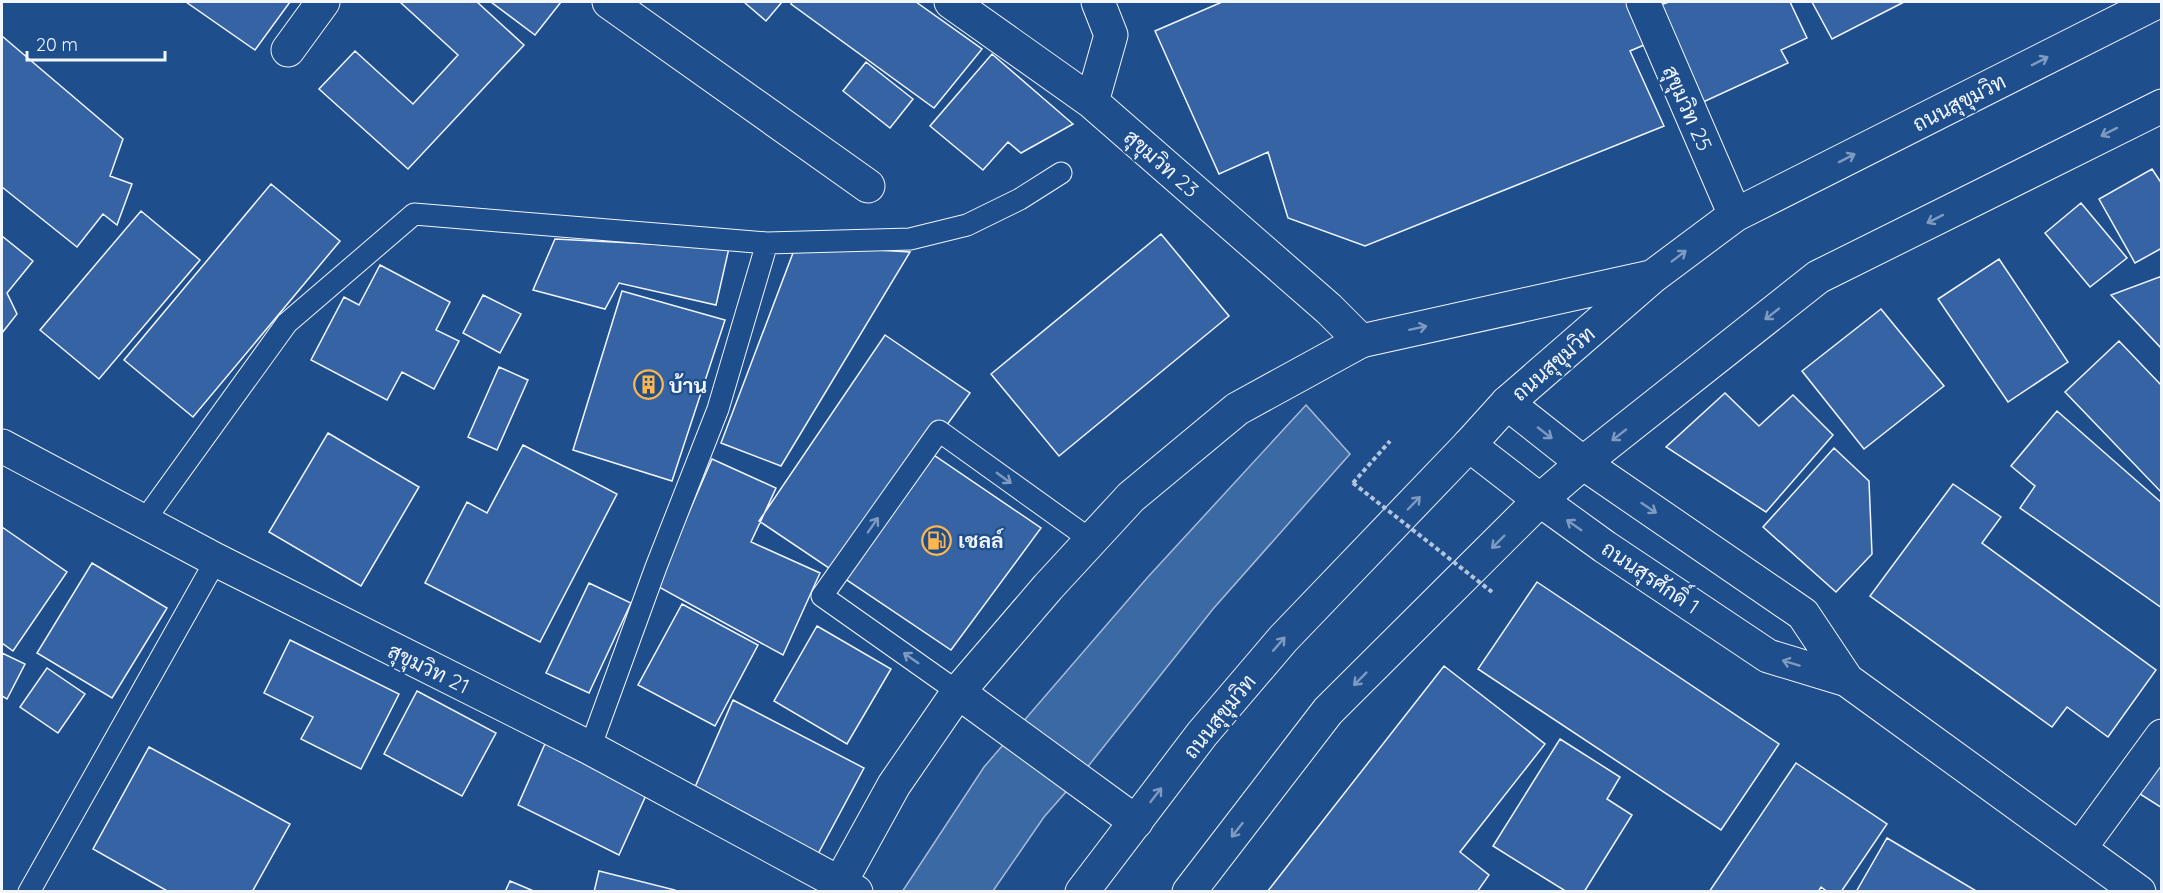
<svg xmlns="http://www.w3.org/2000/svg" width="2163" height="893" font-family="Quicksand,Sarabun,sans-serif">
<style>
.water{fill:#3b69a3;stroke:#a8bbd7;stroke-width:1.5}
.building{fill:#3563a3;stroke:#f2f6ff;stroke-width:1.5}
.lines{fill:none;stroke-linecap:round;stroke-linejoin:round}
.service-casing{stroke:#f2f6ff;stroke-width:23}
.minor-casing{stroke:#f2f6ff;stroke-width:35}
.tertiary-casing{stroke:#f2f6ff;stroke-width:35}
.trunk-casing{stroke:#f2f6ff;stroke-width:35}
.path{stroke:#b3c4dc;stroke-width:4;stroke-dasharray:4.5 3;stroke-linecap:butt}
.service{stroke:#1f4e8c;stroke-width:21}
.minor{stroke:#1f4e8c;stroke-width:33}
.tertiary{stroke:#1f4e8c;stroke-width:33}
.trunk{stroke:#1f4e8c;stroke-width:33}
.path-bridge{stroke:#b3c4dc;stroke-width:4;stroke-dasharray:4.5 3;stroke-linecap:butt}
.oneway{stroke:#7e9ac0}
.labels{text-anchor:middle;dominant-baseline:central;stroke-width:4.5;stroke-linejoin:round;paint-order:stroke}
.street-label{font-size:21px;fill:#f2f6ff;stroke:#1f4e8c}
.poi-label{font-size:21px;font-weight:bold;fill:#f2f6ff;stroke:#1f4e8c;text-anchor:start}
</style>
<rect width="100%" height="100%" fill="#1f4e8c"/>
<path class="water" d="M1306,405L1350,454L1213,609L1086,769L1044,817L993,891L902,892L984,767L1147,578Z"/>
<path class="building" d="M186,2H290L255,50Z
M400,2H477L524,45L408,169L319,89L355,51L413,104L458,55Z
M491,2H561L535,35Z
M747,2H782L766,21L745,3Z
M792,2H916L982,49L934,108L791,4Z
M1222,2H1633L1651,42L1630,51L1664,126L1365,246L1288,218L1268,152L1219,174L1155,31Z
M1669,2H1790L1807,38L1781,50L1788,63L1701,103L1657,6Z
M1812,2H1904L1832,39Z
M2,36L123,139L110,176L132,184L117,225L103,214L77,247L2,187Z
M992,54L1073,124L1021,153L1008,142L983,170L930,126Z
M866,62L913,99L890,128L843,91Z
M2152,169L2162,184V248L2135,263L2099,199Z
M271,184L340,241L193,417L124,360Z
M2081,203L2127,258L2090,287L2045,233Z
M141,211L200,260L99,379L40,330Z
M1161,234L1229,316L1059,456L991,374Z
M2,236L33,261L7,293L17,314L2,333Z
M555,239L729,248L716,305L619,283L605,309L533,290Z
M796,245L910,252L781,466L721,443Z
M1999,259L2068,362L2008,402L1938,299Z
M380,265L450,302L436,330L459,341L434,389L402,372L387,400L311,360L344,297L359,305Z
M2162,276V349L2111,295Z
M622,291L725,320L672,481L573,450Z
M483,295L521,314L500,353L463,333Z
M1881,309L1944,386L1864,449L1802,371Z
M885,335L970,393L928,451L1041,528L951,650L759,521Z
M2119,341L2162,386V493L2065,392Z
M499,367L528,380L497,450L468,437Z
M1725,393L1759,426L1793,395L1833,435L1766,512L1666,447Z
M2057,411L2162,503V608L2020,508L2035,486L2011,466Z
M328,433L419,487L361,586L269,532Z
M523,445L617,494L540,642L425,583L467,502L487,513Z
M1834,448L1869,481L1872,554L1836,592L1763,527Z
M712,459L776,488L751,542L820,573L783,655L657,586Z
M1953,484L2001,517L1982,543L2156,670L2108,737L2067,707L2052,727L1870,596Z
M2,527L67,572L13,651L2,643Z
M92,563L167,608L112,698L37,653Z
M1537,582L1779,744L1721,830L1478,669Z
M589,583L631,603L589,693L546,673Z
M682,604L758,645L715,726L638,685Z
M817,626L891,669L847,744L774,701Z
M290,640L399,694L361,769L301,739L313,717L264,693Z
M2,653L25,664L7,699L2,696Z
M1444,666L1545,744L1460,852L1489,875L1477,892H1267Z
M47,668L85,694L58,733L20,707Z
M417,691L496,733L462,796L384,754Z
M733,700L864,768L818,854L692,794Z
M548,737L647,793L619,855L518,805Z
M1560,739L1620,777L1607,799L1632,815L1584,892H1567L1493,846Z
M149,747L290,824L252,892H169L93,849Z
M2162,760V808L2140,794Z
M1796,763L1887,824L1841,892H1828L1821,887L1818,892H1709Z
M1887,838L1978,892H1856Z
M599,871L675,890V892H594Z
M510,881L536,892H505Z"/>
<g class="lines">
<defs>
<path id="service" d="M144,521L287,323L414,214L767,243L910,239L967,225L1020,199L1061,173
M958,692L822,596L939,431L1091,540
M590,748L656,567L718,409L767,243
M29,892L216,560"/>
<path id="minor" d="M609,2L868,186
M1643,2L1735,215
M288,50L323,2
M1092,102L1111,35L1098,2
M2,446L216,560L590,748L856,892
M958,692L1136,822
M2080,848L2162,736
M835,892L894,785L958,692L1048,587L1131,497L1237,409L1361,341L1329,309L1092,102L951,2"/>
<path id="tertiary" d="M1507,403L1583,463L1803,614L1847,680
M1469,445L1540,500L1605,547L1768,656L1847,680L2139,892"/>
<path id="trunk" d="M1361,341L1650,277
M1082,892L1202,734L1283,639L1469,445L1507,403L1652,277L1735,215L2157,2
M1189,892L1328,711L1540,500L1583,463L1818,277L2162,106"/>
</defs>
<use href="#service" class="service-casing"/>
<use href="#minor" class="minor-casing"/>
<use href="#tertiary" class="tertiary-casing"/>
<use href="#trunk" class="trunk-casing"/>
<path class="path" d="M1353,483L1390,441"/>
<use href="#service" class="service"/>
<use href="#minor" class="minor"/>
<use href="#tertiary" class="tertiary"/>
<use href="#trunk" class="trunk"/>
<path class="path-bridge" d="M1353,483L1492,592"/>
</g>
<defs><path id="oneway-shaft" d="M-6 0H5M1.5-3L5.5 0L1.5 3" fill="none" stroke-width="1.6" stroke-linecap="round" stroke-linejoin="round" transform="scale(1.5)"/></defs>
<g class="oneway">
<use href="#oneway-shaft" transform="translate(2040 61) rotate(-27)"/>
<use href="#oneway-shaft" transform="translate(2109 132) rotate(153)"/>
<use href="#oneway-shaft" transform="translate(1847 158) rotate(-27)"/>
<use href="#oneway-shaft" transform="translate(1935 219) rotate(153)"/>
<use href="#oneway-shaft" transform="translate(1679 256) rotate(-37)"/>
<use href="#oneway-shaft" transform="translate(1772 314) rotate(142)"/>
<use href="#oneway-shaft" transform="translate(1418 328) rotate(-12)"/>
<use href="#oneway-shaft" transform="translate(1545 433) rotate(38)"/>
<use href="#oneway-shaft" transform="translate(1619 435) rotate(142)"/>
<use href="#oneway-shaft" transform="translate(1004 478) rotate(36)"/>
<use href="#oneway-shaft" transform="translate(1414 503) rotate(-46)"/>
<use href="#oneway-shaft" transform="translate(1649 508) rotate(34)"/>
<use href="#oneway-shaft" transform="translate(873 525) rotate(-55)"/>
<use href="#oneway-shaft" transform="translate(1574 525) rotate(-145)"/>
<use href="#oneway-shaft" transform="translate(1498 542) rotate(135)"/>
<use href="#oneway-shaft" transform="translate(1279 644) rotate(-49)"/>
<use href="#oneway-shaft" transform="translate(911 658) rotate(-145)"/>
<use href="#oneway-shaft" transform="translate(1791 663) rotate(-163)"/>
<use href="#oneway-shaft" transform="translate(1360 679) rotate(135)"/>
<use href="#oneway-shaft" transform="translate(1156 795) rotate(-52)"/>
<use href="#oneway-shaft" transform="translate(1237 830) rotate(128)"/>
</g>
<defs>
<symbol id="building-ring" viewBox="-11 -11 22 22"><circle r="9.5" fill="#1f4e8c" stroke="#ffb74d" stroke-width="1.5"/><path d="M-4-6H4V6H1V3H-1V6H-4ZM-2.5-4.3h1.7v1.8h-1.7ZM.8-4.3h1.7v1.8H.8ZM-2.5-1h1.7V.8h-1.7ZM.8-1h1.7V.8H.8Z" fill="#ffb74d"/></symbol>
<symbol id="fuel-ring" viewBox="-11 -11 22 22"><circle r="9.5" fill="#1f4e8c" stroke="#ffb74d" stroke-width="1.5"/><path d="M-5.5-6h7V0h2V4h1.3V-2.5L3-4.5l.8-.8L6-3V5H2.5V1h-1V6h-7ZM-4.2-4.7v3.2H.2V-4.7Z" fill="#ffb74d"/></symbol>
</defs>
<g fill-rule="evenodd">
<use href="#building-ring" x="632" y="368" width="33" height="33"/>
<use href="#fuel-ring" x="920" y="524" width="33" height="33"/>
</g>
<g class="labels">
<g class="street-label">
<text transform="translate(1959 102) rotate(-27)">ถนนสุขุมวิท</text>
<text transform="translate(1688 108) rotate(66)">สุขุมวิท 25</text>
<text transform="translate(1162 163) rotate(41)">สุขุมวิท 23</text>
<text transform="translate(1553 363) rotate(-41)">ถนนสุขุมวิท</text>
<text transform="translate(1651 577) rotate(34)">ถนนสุรศักดิ์ 1</text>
<text transform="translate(429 668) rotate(26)">สุขุมวิท 21</text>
<text transform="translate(1219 716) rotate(-51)">ถนนสุขุมวิท</text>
</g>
<g class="poi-label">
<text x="669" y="385">บ้าน</text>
<text x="958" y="540">เชลล์</text>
</g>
</g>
<rect width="2163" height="893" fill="none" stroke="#f2f6ff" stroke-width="6"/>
<path d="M27 51v9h138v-9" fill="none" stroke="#f2f6ff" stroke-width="3"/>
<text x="36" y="51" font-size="18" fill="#f2f6ff" stroke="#1f4e8c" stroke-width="4.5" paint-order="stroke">20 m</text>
</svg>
